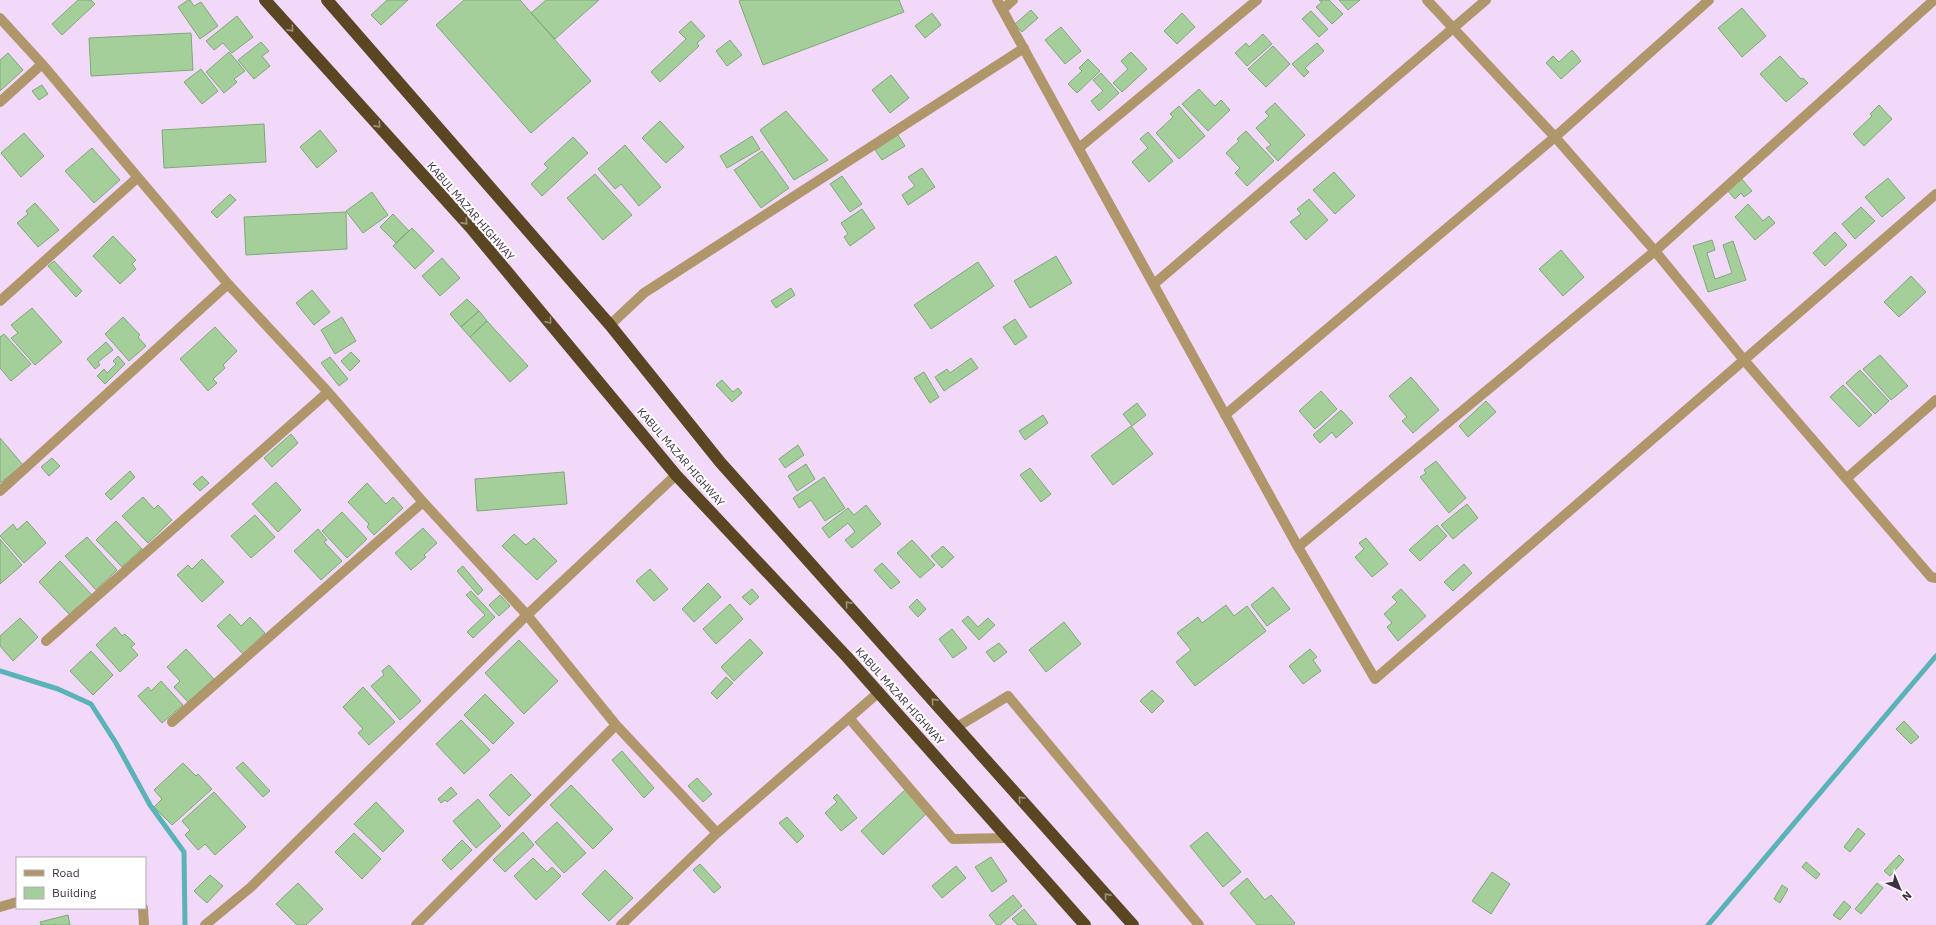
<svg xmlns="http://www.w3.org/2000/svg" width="1936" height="925" font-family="'IBM Plex Sans',sans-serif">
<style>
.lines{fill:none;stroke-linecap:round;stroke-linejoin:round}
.stream{stroke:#59b3b8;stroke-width:5}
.building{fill:#a4cf9b;stroke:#7fa877}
.minor{stroke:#b0966b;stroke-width:10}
.highway{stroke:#5a4622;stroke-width:12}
.oneway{stroke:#9c907a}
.labels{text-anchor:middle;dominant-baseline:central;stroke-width:4;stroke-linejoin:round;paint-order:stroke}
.street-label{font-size:11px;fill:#403044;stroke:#fff}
</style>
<rect width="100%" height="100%" fill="#f3d9f9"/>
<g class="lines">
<path class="stream" d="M0,671L58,689L91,704L116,743L150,805L184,852L185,925
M1708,925L1936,656"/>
</g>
<path class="building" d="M78,0H91L95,4L62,35L52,24Z
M188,0H190L194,6L201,2L218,26L200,39L178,7Z
M387,0H408L381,25L371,15Z
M464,0H520L591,81L531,133L436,25Z
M546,0H599L555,39L531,13Z
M742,0H899L904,12L763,65L739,1Z
M1319,0H1329L1343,14L1332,24L1316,7L1322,2Z
M1339,0H1360L1348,10Z
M1742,8L1766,36L1742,57L1718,28Z
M1031,10L1038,18L1022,32L1015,24Z
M1311,11L1328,29L1319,37L1302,19Z
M932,13L941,25L925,38L915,26Z
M1182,13L1195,27L1177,44L1164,31Z
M237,16L253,37L232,53L223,43L214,50L206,41Z
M691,21L705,36L697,43L699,46L660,82L651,72L686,39L679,32Z
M1061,27L1081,51L1065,64L1045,40Z
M191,33L193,70L91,76L89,38Z
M1263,34L1272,44L1247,66L1235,53L1246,43L1249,47Z
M730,40L742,55L727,66L716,51Z
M261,42L269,51L262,56L270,66L254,79L238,60Z
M1317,43L1324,51L1305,68L1309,72L1304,77L1292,64Z
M1273,46L1290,64L1266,87L1248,69Z
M1572,50L1581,61L1561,79L1546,63L1553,56L1559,62Z
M229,52L245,71L234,79L237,82L224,93L206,72Z
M1131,52L1147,69L1122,92L1113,83L1128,69L1121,61Z
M8,53L23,70L0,91V60Z
M1780,56L1801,79L1803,78L1808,83L1786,102L1760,74Z
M1088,59L1100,71L1077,93L1068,84L1082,71L1079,68Z
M201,69L218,91L202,104L184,82Z
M1101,73L1119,93L1099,111L1091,101L1103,91L1093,80Z
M891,75L909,98L890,113L872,90Z
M42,85L48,94L39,100L32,91Z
M1199,89L1215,106L1221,100L1230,110L1208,131L1182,104Z
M1275,103L1305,135L1278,161L1266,148L1271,145L1256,128L1269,116L1265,112Z
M1879,105L1892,119L1864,146L1853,134L1872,116L1870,114Z
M1179,106L1205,136L1179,159L1156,133L1173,117L1170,114Z
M786,111L828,160L794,180L760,130Z
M660,121L684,147L666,163L642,138Z
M264,124L266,162L164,168L162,130Z
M320,130L337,151L317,168L300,147Z
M1246,131L1274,161L1247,186L1235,173L1240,168L1226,153L1239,141L1237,139Z
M1148,132L1173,161L1149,182L1132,162L1148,148L1140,139Z
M24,133L44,156L21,177L1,153Z
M898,135L905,146L882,160L875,150Z
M752,136L760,149L727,168L720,156Z
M573,137L588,153L542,196L531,184L548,168L544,164Z
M625,145L661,187L639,206L621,184L615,189L598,169Z
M92,148L120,180L94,203L65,171Z
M762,151L789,188L761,208L734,170Z
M922,168L935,187L908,205L902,195L915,186L908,177Z
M1334,172L1355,196L1335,214L1313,190Z
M595,174L632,215L603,240L567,198Z
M842,176L862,204L850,212L830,184Z
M1740,177L1752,191L1744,197L1741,193L1735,199L1726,189Z
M1888,178L1905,198L1882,217L1865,197Z
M372,192L388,215L363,233L346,211Z
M230,194L236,200L217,218L211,212Z
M1309,199L1328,220L1306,240L1290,222L1301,214L1297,209Z
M35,203L59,230L38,247L17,223L28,214L26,211Z
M1748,204L1763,221L1769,216L1775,223L1755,240L1735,217Z
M1861,207L1875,221L1855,239L1842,224Z
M862,209L875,228L850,246L844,237L848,234L841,223Z
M346,212L347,249L246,255L244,217Z
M393,214L409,231L396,243L380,227Z
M412,228L434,251L415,269L393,246Z
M1835,232L1847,245L1825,266L1813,253Z
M113,236L136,260L132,264L136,269L120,284L93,256Z
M1712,240L1715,250L1707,253L1715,279L1732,273L1723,245L1733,241L1746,280L1708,292L1693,246Z
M1561,250L1584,277L1563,296L1539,269Z
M1056,256L1072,283L1030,308L1014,281Z
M442,258L460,278L440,296L422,276Z
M54,261L82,291L76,297L48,266Z
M978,262L994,286L931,329L914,305Z
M1911,276L1926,292L1899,317L1884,302Z
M791,288L795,295L776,308L771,301Z
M312,290L330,312L314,325L296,303Z
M467,299L479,311L461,327L450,314Z
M32,308L62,342L35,365L11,338L18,333L11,325Z
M479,311L487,321L470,337L461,327Z
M123,317L140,335L138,337L146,346L129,361L105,334Z
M342,317L356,341L335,354L321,330Z
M1015,319L1027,337L1015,345L1003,327Z
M487,321L528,366L510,382L470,337Z
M215,327L237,351L223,365L225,368L213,379L217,383L208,391L180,359Z
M4,334L31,364L11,381L0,368V337Z
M106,342L113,350L98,362L100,365L95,369L87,359Z
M351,352L360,361L350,371L341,361Z
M1880,355L1908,386L1891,400L1863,369Z
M118,356L125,364L105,384L97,376L104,369L107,373L116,364L113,361Z
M330,357L348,379L339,386L321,363Z
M971,358L978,368L944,391L935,377L947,369L950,373Z
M1860,370L1889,401L1875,414L1846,383Z
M924,372L939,397L930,403L914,378Z
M1411,377L1439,410L1413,433L1402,421L1407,417L1389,396Z
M722,380L733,392L738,388L742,393L732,402L716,385Z
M1843,385L1872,415L1859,427L1830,397Z
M1321,391L1337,409L1315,429L1299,411Z
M1486,401L1496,412L1468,437L1459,426Z
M1137,403L1146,415L1132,426L1123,414Z
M1341,410L1353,423L1336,438L1332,432L1320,443L1313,435Z
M1043,415L1048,423L1025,440L1019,431Z
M1131,426L1153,454L1113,485L1091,456Z
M291,434L298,443L272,467L264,458Z
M0,438L23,465L0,483Z
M798,445L804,455L785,468L779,459Z
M52,458L60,466L49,476L41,467Z
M1436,461L1466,498L1449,513L1420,477L1426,473L1424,470Z
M806,464L815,479L797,491L788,476Z
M1030,468L1051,494L1041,502L1020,475Z
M130,471L135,477L111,500L105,494Z
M564,472L567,504L477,511L475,479Z
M202,476L209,483L200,491L193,484Z
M824,477L845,508L825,521L811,500L799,508L793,498Z
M276,482L301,510L278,532L252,504Z
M367,483L386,504L393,497L403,508L374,535L367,527L369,524L348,502Z
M143,497L154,509L158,505L172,520L148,543L122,516Z
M1467,504L1478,518L1453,539L1441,525Z
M866,505L881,524L852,548L845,540L855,532L848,523L829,538L822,528L848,508L854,515Z
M342,512L367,539L347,558L322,531Z
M255,515L275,537L251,558L231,536Z
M27,521L46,543L24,563L0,536L13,524L17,530Z
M116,521L142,549L122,567L96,540Z
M1437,525L1447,536L1420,561L1409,550Z
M423,528L437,543L424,555L426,557L411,570L395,553Z
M318,529L327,540L324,542L342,561L321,580L294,551Z
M514,534L526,545L534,538L557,561L537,580L502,546Z
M87,537L117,570L96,590L65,556Z
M1366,538L1388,564L1372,577L1355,557L1364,549L1359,543Z
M0,539L22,565L0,584Z
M912,540L935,565L920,578L897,553Z
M943,546L954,557L942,568L931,556Z
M202,559L224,582L202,602L177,575L188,565L192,569Z
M60,561L92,595L70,615L39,582Z
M882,563L900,582L891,589L874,570Z
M1464,564L1472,573L1453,591L1444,582Z
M463,566L483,590L478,595L457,571Z
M650,569L668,589L654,601L636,581Z
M708,583L721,597L694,622L682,609Z
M1273,587L1290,609L1267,626L1251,605Z
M752,589L759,597L750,605L742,597Z
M1401,589L1426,616L1398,641L1387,627L1392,623L1384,614L1397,602L1392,597Z
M471,591L495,617L473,638L467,632L485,615L466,595Z
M500,595L510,606L499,616L489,605Z
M917,599L926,609L918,617L909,607Z
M730,604L743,619L716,644L703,629Z
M1226,605L1234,616L1247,606L1266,631L1195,686L1176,662L1191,650L1177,633L1198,617L1202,623Z
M230,614L241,626L250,617L265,633L243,654L217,626Z
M968,616L978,627L988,618L995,625L979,640L962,621Z
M20,618L38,637L13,661L0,646V636Z
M1064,622L1081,644L1046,672L1029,650Z
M115,627L122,636L125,634L135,644L131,647L138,655L120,672L96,645Z
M952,629L967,648L953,658L939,639Z
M750,639L763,653L734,681L721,667Z
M519,640L558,681L524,714L485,673Z
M999,643L1007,652L994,662L986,652Z
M186,649L214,679L188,702L174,687L180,681L167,667Z
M1310,649L1317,657L1313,660L1321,671L1303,684L1289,666Z
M91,651L113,675L93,695L70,671Z
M389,665L421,701L400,720L371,686L384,675L382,671Z
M726,677L733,683L717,699L711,693Z
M161,681L183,705L162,723L138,696L148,687L151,691Z
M363,687L395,722L369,745L358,733L363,729L343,707Z
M1152,690L1164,701L1152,713L1140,701Z
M485,694L514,723L493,744L464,715Z
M461,720L490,750L464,774L436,744Z
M1904,721L1919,737L1911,744L1896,729Z
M622,751L654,788L644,798L612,760Z
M243,762L270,791L263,797L236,768Z
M183,763L196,776L198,774L212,789L172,825L154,807L162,799L154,790Z
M511,774L531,795L509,816L489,795Z
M697,778L712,794L703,802L688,786Z
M571,785L613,829L593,849L550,805Z
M451,787L457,794L447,802L445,800L441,803L438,799Z
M905,790L927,813L883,855L861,831Z
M214,792L246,827L215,855L205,844L198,850L185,835L190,830L182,821Z
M837,794L857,818L841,831L825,813L837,802L833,798Z
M478,799L501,826L476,848L453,821Z
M376,802L404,831L383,852L354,824Z
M787,817L804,836L797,843L779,823Z
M557,822L586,853L564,873L535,842Z
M1858,828L1865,834L1850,852L1844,847Z
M523,832L534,845L505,872L493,860Z
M1207,832L1241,872L1223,887L1190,846Z
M354,833L381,859L362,879L335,852Z
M462,840L472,850L451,870L442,860Z
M1899,855L1904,860L1890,876L1884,871Z
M991,857L1007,881L992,892L975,867Z
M533,858L547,872L552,867L561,876L536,900L514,876Z
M1806,862L1820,874L1816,879L1802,867Z
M700,864L721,887L714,893L693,870Z
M956,866L966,878L942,898L932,886Z
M605,870L633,898L609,921L582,894Z
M1492,872L1510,884L1491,914L1472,901Z
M210,875L223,886L207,903L194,891Z
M1247,878L1265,900L1271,895L1295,923L1293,925H1257L1230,893Z
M298,883L323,909L306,925H297L276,904Z
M1877,883L1883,888L1861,914L1855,909Z
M1782,885L1788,889L1780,903L1774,899Z
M1013,895L1022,906L1000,925H997L989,915Z
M1844,901L1851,907L1840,920L1833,915Z
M1024,909L1037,925H1018L1012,919Z
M68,915L70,925H41L40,922Z"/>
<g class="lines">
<path class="minor" d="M997,0L1298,547L1375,679L1936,194
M1427,0L1555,137L1655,251L1744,360L1931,577L1936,578
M1003,9L1013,0
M0,18L42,64L228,284L328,392L423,502L527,615L616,725L717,833
M0,102L42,64
M1079,148L1257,0
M1154,284L1486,0
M0,301L137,178
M610,325L644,293L1024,48
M1225,415L1555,137L1709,0
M1847,478L1936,400
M0,491L228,284
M1298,547L1655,251L1934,0
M46,641L328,392
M849,718L953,839L1008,838
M172,722L423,502
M957,727L1008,696L1199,925
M0,907L17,902
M143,908L144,925
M205,925L251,887L527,615L676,475
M416,925L616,725
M621,925L717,833L879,692"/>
<path class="highway" d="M265,0L470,227L676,475L847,657L1085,925
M327,0L610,325L720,462L1133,925"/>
</g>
<defs><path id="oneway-chevron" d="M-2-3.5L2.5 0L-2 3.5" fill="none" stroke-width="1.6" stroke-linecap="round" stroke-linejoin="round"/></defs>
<g class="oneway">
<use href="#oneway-chevron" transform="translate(291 29) rotate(48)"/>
<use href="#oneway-chevron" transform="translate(378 125) rotate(48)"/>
<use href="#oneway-chevron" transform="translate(465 222) rotate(48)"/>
<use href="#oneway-chevron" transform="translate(549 321) rotate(50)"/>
<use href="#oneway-chevron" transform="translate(848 604) rotate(-132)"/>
<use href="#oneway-chevron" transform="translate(934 701) rotate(-132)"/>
<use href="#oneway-chevron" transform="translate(1021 799) rotate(-132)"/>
<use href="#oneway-chevron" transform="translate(1107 896) rotate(-132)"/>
</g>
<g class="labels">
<g class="street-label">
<text transform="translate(471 211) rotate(49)">KABUL MAZAR HIGHWAY</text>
<text transform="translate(681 457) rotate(49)">KABUL MAZAR HIGHWAY</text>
<text transform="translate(900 696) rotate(48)">KABUL MAZAR HIGHWAY</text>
</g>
</g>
<rect x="16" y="857" width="130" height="52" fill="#ffffff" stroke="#b3acb4"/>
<rect x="24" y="870" width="20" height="6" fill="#b0966b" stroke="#b3acb4"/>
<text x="52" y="877" font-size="12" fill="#403044">Road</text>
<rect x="24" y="887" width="20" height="12" fill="#a4cf9b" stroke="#b3acb4"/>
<text x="52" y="897" font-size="12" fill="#403044">Building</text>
<g transform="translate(1900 889) rotate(136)" stroke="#ffffff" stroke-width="3" paint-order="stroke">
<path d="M0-3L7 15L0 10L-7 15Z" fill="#403044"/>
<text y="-6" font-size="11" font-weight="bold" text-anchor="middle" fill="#403044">N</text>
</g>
</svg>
